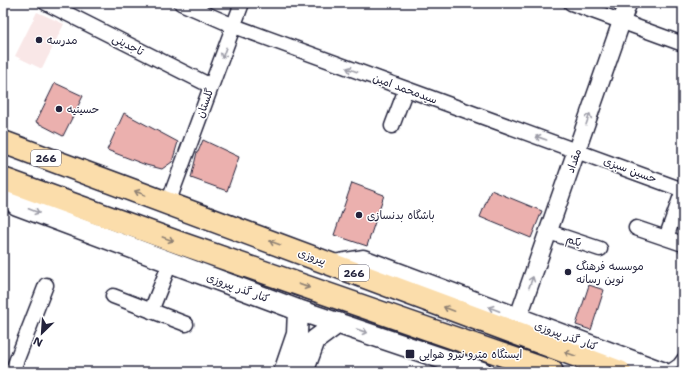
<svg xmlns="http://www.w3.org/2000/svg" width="686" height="375" font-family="'Shantell Sans','Playpen Sans Arabic',sans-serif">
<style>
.built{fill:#f9e7e7}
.building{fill:#ebb0ae;stroke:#22223b}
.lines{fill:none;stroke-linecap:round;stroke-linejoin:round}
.service-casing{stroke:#22223b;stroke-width:10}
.minor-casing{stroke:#22223b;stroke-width:17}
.tertiary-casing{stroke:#22223b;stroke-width:20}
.secondary-casing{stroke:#22223b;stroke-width:23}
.primary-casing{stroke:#22223b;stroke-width:25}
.service{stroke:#fff;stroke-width:7}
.minor{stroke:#fff;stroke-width:14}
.tertiary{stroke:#fff;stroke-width:17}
.secondary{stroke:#fff;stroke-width:20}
.primary{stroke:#fbddab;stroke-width:22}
.oneway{stroke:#9c9ca7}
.oneway2{stroke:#8e8073}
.poi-dot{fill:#22223b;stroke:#fff;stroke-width:1.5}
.labels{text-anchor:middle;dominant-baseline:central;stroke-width:3;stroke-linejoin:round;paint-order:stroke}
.shield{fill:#fff;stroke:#646476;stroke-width:1}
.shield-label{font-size:10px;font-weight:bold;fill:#22223b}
.poi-label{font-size:11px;fill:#22223b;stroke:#fff;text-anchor:start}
.street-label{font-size:11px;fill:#22223b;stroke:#fff}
</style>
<rect width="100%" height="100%" fill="#fff"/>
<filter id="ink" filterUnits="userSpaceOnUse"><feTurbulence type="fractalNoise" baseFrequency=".025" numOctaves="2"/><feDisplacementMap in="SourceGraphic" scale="8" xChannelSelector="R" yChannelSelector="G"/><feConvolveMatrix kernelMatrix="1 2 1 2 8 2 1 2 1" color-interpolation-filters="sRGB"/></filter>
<g filter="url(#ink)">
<path class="built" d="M37,12L64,24L42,69L15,56Z"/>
<path class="building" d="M55,83L83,96L63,136L36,122Z
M124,113L178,142L172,162L162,169L146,165L107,150Z
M203,140L239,157L227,191L191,178L197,152H198Z
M352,183L384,195L367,246L334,235Z
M491,190L542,211L531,238L480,217Z
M589,285L604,290L591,330L576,325Z"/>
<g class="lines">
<defs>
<path id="service" d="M664,372L677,363L683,355"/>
<path id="minor" d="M46,3L211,86
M181,3L234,26L683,190
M571,3L683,44
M392,126L406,89
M168,203L242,3
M636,228L683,244
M549,232L600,249
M666,238L683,190
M113,296L186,324
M151,311L170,263
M12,372L46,285"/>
<path id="tertiary" d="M518,318L628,3"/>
<path id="secondary" d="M3,189L17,205L298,310L482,372
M333,265L363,260L662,372
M284,372L297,334L298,310
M303,372L315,340L338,323"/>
<path id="primary" d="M3,142L620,372
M3,179L177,242L552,372"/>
</defs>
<use href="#service" class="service-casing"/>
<use href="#minor" class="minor-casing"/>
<use href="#tertiary" class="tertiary-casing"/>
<use href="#secondary" class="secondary-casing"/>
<use href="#primary" class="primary-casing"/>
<use href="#service" class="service"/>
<use href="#minor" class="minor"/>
<use href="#tertiary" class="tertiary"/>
<use href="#secondary" class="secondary"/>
<use href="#primary" class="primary"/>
</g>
<defs><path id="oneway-shaft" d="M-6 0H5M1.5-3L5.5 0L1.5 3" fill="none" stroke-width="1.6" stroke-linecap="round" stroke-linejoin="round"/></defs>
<g class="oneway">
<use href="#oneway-shaft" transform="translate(224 53) rotate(110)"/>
<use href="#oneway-shaft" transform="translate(352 70) rotate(-160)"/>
<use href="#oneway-shaft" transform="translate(588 119) rotate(-71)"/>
<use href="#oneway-shaft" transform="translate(541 138) rotate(-161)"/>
<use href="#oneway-shaft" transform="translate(34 211) rotate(21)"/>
<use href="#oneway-shaft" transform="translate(531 282) rotate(-70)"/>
<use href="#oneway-shaft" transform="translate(494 309) rotate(-159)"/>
<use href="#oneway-shaft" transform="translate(362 331) rotate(19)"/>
</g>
<g class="oneway2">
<use href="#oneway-shaft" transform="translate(140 193) rotate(-159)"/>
<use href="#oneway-shaft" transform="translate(168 239) rotate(20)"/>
<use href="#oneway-shaft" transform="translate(275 243) rotate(-160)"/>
<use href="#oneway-shaft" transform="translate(304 286) rotate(19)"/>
<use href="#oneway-shaft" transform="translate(449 309) rotate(-159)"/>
<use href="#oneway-shaft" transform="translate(570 354) rotate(-160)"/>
</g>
</g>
<g class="poi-dot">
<circle cx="39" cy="40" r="4"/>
<circle cx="59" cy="109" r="4"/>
<circle cx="359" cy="215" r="4"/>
<circle cx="568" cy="272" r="4"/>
<rect x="405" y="349" width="10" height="10" rx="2"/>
</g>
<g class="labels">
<g class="shield">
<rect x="31" y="150" width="30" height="16" rx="3"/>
<rect x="339" y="265" width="30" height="16" rx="3"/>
</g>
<g class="shield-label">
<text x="46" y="158">266</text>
<text x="354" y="273">266</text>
</g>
<g class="poi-label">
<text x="47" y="40">مدرسه</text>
<text x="67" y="109">حسینیه</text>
<text x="367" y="215">باشگاه بدنسازی</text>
<text x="576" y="266">موسسه فرهنگ<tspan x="576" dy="13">نوین رسانه</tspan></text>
<text x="419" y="354">ایستگاه مترو نیرو هوایی</text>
</g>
<g class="street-label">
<text transform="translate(128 45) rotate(27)">تاجدینی</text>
<text transform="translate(405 89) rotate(20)">سیدمحمد امین</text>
<text transform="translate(205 103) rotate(-70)">گلستان</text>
<text transform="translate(574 161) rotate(-71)">مقداد</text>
<text transform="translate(630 170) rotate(20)">حسین سبزی</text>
<text transform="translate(574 241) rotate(19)">یکم</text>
<text transform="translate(312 257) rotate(20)">پیروزی</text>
<text transform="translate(238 288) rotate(20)">کنار گذر پیروزی</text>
<text transform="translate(566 336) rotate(20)">کنار گذر پیروزی</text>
</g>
</g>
<rect width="686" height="375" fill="none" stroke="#fff" stroke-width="16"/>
<rect x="8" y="8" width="670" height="359" fill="none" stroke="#22223b" stroke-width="1.5" filter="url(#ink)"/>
<g transform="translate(42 333) rotate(205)" stroke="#ffffff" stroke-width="3" paint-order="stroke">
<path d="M0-3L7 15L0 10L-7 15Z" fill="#22223b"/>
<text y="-6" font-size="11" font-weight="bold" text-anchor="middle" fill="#22223b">N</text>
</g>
</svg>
